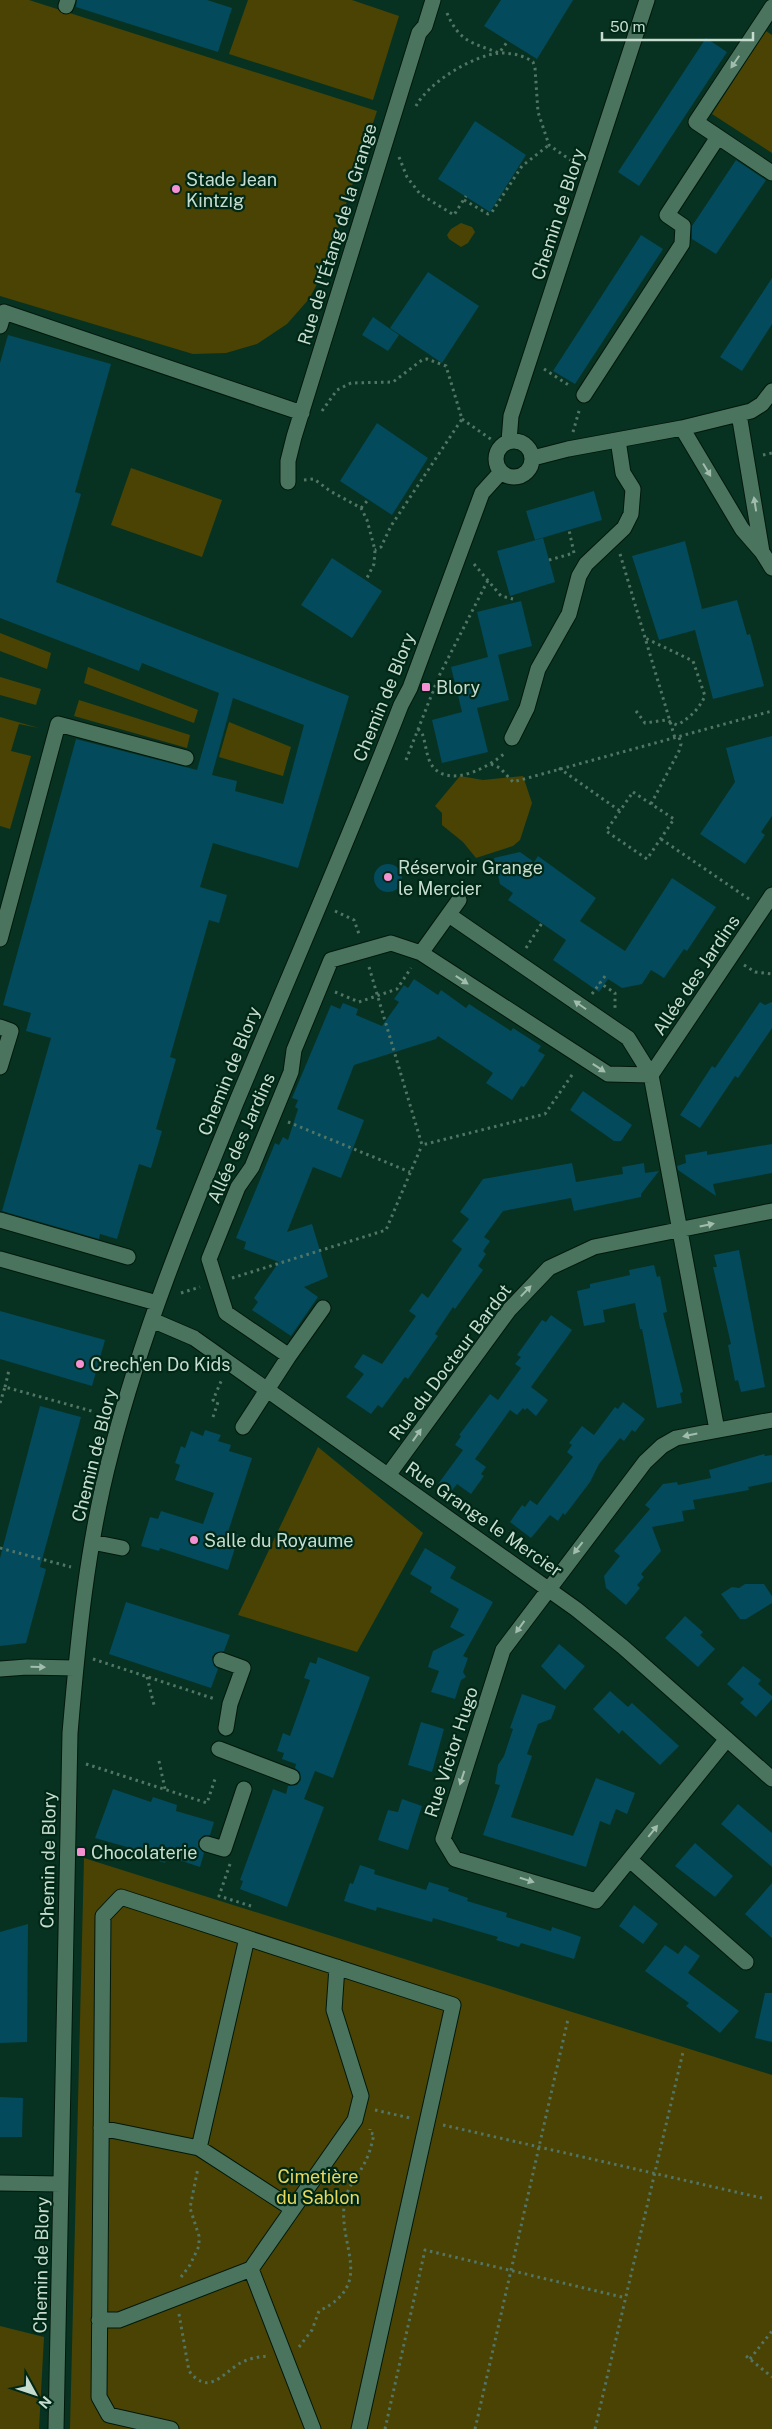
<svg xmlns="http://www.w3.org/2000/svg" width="772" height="2429" font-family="'Public Sans',sans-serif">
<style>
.green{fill:#4b4303}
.building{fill:#034a5c;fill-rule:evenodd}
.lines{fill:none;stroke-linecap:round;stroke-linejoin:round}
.minor-casing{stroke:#00180c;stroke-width:17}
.path{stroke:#527565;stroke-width:3;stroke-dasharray:2.5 4;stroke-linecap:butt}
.minor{stroke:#4b745f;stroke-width:15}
.oneway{fill:#a1bdad}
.poi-dot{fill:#f591d2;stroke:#002817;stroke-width:2}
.labels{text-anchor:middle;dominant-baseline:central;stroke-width:4.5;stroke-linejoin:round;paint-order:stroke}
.poi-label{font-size:18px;fill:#c6dccf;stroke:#002817;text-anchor:start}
.street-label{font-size:18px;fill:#c6dccf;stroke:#002817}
.park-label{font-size:18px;fill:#e9d75c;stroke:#002817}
</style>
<rect width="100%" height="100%" fill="#073221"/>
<path class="green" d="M0,0H29L377,111L323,273L309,299L287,324L257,344L226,353L193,354L0,296Z
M248,0H352L399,16L373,100L229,54Z
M766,31L772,35V153L712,114Z
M461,223L472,227L475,232L468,243L461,247L449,239L447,235L451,229Z
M131,468L222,500L202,557L111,525Z
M0,633L51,653L47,669L0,651Z
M88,667L198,710L194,723L84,683Z
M0,677L41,689L36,705L0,695Z
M79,700L190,735L187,748L74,716Z
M0,717L39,728L19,724L11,751L31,756L10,829L0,826Z
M229,722L291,747L283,776L219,757Z
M460,776L483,780L523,776L532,803L520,840L513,846L476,858L463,842L442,825V813L435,806Z
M318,1447L423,1533L357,1652L238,1615Z
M84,1858L772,2075V2429H70Z
M0,2326L44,2337L39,2429H0Z"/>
<path class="building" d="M77,0H207L232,8L218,52L76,7Z
M501,0H573L537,59L484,26Z
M706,38L727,52L639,186L618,172Z
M475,121L526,155L490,212L438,179Z
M736,160L766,180L716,254L692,239V226Z
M641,235L663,249L575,384L553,371Z
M428,272L479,306L442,363L390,328Z
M772,278V324L742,371L720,357Z
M373,317L399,335L388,351L362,335Z
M8,335L111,364L75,492L81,494L56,582L349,696L298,868L213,843L200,887L227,895L219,923L209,920L170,1057L176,1059L156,1129L162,1131L151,1168L139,1164L117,1239L100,1234L99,1239L2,1211L51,1038L26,1031L31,1013L3,1005L76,739L197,770L219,693L142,663L139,671L0,618V363ZM233,698L304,725L283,804L235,791L237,781L212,775Z
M377,423L428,458L392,515L340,481Z
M594,491L602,520L535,540L526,511Z
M543,538L555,582L510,596L497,551Z
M685,541L702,609L737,600L747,635L750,634L764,686L713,699L695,630L659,640L632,556Z
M332,558L382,591L352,638L301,605Z
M521,601L532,646L498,655L509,700L477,708L488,752L442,763L432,720L462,712L451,667L488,657L477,612Z
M772,736V816L761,832L765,835L745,864L700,834L735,782L726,748Z
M520,852L534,862L538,856L596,898L580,921L625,951L672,878L716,907L687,951L684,949L664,978L651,970L642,984L622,988L608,979L599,992L553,960L566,940L508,900L513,893L500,884L494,858Z
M374 878a14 14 0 1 1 28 0a14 14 0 1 1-28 0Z
M414,979L438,995L441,990L466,1008L469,1004L511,1031L513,1028L541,1046L538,1051L545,1055L524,1087L521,1086L512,1100L486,1083L493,1073L438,1036L436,1039L354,1065L337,1109L364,1120L357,1138L341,1178L313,1167L287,1232L312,1224L328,1277L304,1287L318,1297L291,1336L252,1310L258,1302L254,1298L279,1262L244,1249L246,1242L236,1238L275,1143L279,1145L283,1137L288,1140L298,1109L295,1107L298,1100L292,1098L331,1005L340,1009L343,1003L358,1009L356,1015L382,1026L399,1002L394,999L404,985L408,988Z
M760,1002L765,1005L772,1002V1028L738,1078L735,1076L700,1128L680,1115L712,1066L715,1068Z
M583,1091L632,1125L621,1141H614L570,1110Z
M772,1144V1173L713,1184L716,1196L678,1170L677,1166L686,1163L685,1155L707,1151V1155Z
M572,1163L576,1182L623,1174L622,1167L644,1163L645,1173L659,1171L641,1194V1197L574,1211L571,1198L503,1211L484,1237L490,1241L483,1251L486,1254L478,1266L483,1270L455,1309L453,1307L435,1334L438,1336L408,1379L405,1377L382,1408L378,1405L371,1414L346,1397L364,1374L354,1367L363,1354L382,1364L416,1316L409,1311L422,1293L428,1298L462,1249L452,1241L469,1219L460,1212L483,1179Z
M739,1250L765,1387L741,1392L738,1380L735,1381L728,1345L731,1344L713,1267H717L714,1255Z
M654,1265L657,1277L660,1276L667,1312L663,1313L683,1392L680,1393L682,1403L657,1408L642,1329H640L635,1303L603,1310L605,1322L584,1326L577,1291L590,1288V1284L630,1275L629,1270Z
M0,1311L105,1340L92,1386L0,1359Z
M551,1315L572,1330L531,1387L548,1400L536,1416L527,1408L525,1410L523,1408L517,1415L510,1410L475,1459L486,1467L481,1474L484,1476L471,1494L457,1484L450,1493L438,1484L463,1450L455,1445L461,1436L459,1435L490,1394L498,1400L521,1368L515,1364L521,1357L517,1355L542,1320L546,1322Z
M623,1402L645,1419L635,1432L632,1430L624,1441L620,1438L599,1464L590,1482L565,1515L563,1513L558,1521L550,1515L531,1538L510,1522L522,1505L525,1507L530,1500L537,1505L573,1457L567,1452L572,1445L569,1443L582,1426L594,1435L615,1407L618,1409Z
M40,1406L81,1417L40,1567L46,1569L26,1643L0,1646V1558Z
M205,1430L221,1435L218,1441L231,1445L229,1451L252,1458L228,1532L239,1535L228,1570L160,1548L159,1551L141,1546L150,1517L158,1519L161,1511L203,1524L214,1493L175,1480L180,1465L175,1463L181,1446L185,1448L191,1431L203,1436Z
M764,1454L765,1456L772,1455V1482L748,1487L749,1490L693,1500L695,1509L682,1511L684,1521L652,1527L661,1551L641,1574L644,1577L637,1585L640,1588L626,1605L606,1588L604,1576L620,1556L614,1551L650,1509L645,1505L663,1484L677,1482L678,1485L711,1478L709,1470Z
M425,1548L456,1567L450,1578L493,1602L463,1656L468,1658L463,1672L466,1677L461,1680L455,1699L431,1692L439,1671L428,1667L433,1651L465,1635L450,1627L459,1609L430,1592L432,1587L410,1574Z
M745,1584H764L772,1596V1603L746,1619H740L721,1594L732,1587L739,1588Z
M126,1602L230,1635L224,1651L215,1653L212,1657L214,1666L218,1669L211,1688L109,1654Z
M685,1616L703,1632L700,1635L715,1649L698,1667L665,1638Z
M559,1644L585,1666L565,1690L541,1666Z
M318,1657L370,1677L333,1778L315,1771L304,1799L324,1807L287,1907L240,1889L243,1881L240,1880L273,1789L286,1794L288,1786L297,1785L301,1780L300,1772L295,1768L296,1764L282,1759L284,1753L277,1751L283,1733L290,1736L310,1680L304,1678L310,1662L316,1664Z
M743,1666L761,1680L758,1684L772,1696V1699L756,1717L740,1703L744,1699L727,1684Z
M610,1691L628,1707L632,1703L679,1746L660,1765L622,1730L619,1734L593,1709Z
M522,1694L556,1706L551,1719L538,1724L527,1754L532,1756L511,1817L573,1836L596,1778L635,1793L627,1814L616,1809L610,1825L600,1821L586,1867L483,1835L500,1785L495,1784L498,1765L504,1756L513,1729L510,1728Z
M421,1722L444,1729L432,1772L408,1765Z
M113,1789L151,1802L153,1797L177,1805L176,1811L214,1822L210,1835H204L198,1841V1847L204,1853L200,1867L167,1856L165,1863L133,1852L134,1849L95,1838Z
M402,1799L422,1806L408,1850L378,1840L388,1810L398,1812Z
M738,1804L772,1833V1867L721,1824Z
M695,1843L733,1876L715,1897L675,1866Z
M360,1865L375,1870L374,1874L426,1890L429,1882L449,1888L448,1891L468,1898L467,1901L507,1913L506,1917L551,1931L552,1927L573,1934L581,1937L574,1959L521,1943L519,1947L496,1940L498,1937L433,1918L432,1922L377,1907L376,1911L344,1901L350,1883L353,1884Z
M772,1883V1938L745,1914Z
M634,1905L658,1924L643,1944L619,1926Z
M28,1924L27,2042L0,2043V1932Z
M665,1945L678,1954L685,1945L700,1956L688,1973L739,2011L720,2033L686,2006L689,2003L645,1971Z
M765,1993H772V2042L755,2038Z
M0,2097L23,2098L22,2137H0Z"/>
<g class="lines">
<defs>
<path id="minor" d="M66,6L68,0
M772,7L696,122L772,173
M0,326L4,312L302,413
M584,395L682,244L683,226L667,215L718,137
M739,414L762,552
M682,428L742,529L762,552L772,568
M496 459a18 18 0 1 1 36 0a18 18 0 1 1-36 0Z
M509,441L511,416L647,0
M533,458L568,449L682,428L751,411L762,404L772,391
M288,482V461L294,437L419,33L425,26L433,0
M512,738L527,708L538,669L569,614L579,576L586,564L624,528L631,514L633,489L623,473L618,440
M449,915L628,1038L651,1075L717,1430
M0,939L58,724L186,758
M421,953L459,900
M0,1027L11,1031L0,1067
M651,1075L772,895
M0,1220L128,1257
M0,1259L157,1303
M152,1320L194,1338L576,1609L623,1647L772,1779
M289,1356L323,1308
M243,1427L289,1356L226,1313L209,1259L238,1187L252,1167L291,1072L294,1050L331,960L391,943L421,953L608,1074L651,1075
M389,1474L509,1310L549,1268L594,1247L772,1211
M92,1542L122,1548
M221,1660L243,1668L230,1704L226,1728
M0,1669L27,1667L75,1668
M727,1739L596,1901L455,1859L443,1839L503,1650L645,1462L662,1446L676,1438L772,1420
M219,1749L292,1777
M207,1844L224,1849L244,1789
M630,1860L746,1962
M101,2128L199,2148L293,2209
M199,2148L247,1938
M0,2183L61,2184
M251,2269L313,2429
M99,2320H119L251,2269L355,2120L361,2096L334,2010L337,1967
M56,2429L70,1733C78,1639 87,1544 111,1453C142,1332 189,1218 236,1103C291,971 349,839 401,705L410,688L482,493L501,472
M171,2429L109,2415L99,2397L103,1916L121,1897L453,2005L359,2429"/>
</defs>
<use href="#minor" class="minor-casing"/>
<path class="path" d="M447,13C459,42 473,43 499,53L508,41
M416,106C428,83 473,55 500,53C512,53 523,55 533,62L535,68L538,112L549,145L576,164
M399,157L407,177L420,194L454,215L466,196
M464,200L488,214L492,212L522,166L549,145
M544,369L570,386
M322,411L337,390L351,383L393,382L422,360L427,359L446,366L462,419L391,526L381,547L375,550
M462,419L492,440
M573,432L579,411
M763,455L772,453
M304,480L314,479L330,491L361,508L367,520L375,550L374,564L366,580
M361,508L368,500
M620,554L675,738
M549,560L574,553L569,530
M474,564L501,596L513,599
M636,711L645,723L666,720L677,725C691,717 698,710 705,696L693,661L645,638
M418,729L422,733C426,743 426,758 433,767C451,788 489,767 505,753
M406,760L439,676L488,580
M491,764L500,768L513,782L772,711
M559,768L620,811
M633,792L674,819L647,859L606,831Z
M651,804L679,751L681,744L679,737
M661,839L749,899
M335,911L354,920L359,934
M526,948L542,923
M744,965L755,972L772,974
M369,967L422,1145L545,1114L574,1072
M605,976L600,983L615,993V1009
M335,992L359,1002L397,989L411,968
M592,994L600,983
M288,1122L410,1172
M232,1278L386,1230L422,1145
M181,1293L200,1287
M5,1387L9,1370
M0,1403L5,1387L95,1412
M213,1417L218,1402L213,1400L222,1379
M0,1548L71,1567
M93,1659L215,1699
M147,1677L154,1705
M159,1761L165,1789
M86,1764L207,1803L215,1779
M230,1864L219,1896L251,1906
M375,2110L410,2118
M443,2125L762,2198
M181,2277L190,2265L199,2246V2236L190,2208L198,2168
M179,2314L189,2371C207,2394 219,2378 237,2365C246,2359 257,2357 267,2356
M299,2347L312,2330L319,2311C377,2283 336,2245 345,2200C348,2185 360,2174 366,2160C370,2152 372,2143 374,2134L370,2133V2129
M746,2356L772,2377
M750,2359L772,2331
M385,2429L425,2250L626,2298
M475,2429L568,2019
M595,2429L683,2052"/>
<use href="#minor" class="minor"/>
</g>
<defs><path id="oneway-solid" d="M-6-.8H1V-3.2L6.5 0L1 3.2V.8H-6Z" transform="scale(1.25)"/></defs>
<g class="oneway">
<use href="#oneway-solid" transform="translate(735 62) rotate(124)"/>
<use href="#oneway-solid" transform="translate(707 470) rotate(59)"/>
<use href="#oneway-solid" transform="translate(755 504) rotate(-99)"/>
<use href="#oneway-solid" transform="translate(462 980) rotate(33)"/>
<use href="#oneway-solid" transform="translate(580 1005) rotate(-145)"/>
<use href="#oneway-solid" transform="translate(599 1068) rotate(33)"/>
<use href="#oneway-solid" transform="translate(707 1225) rotate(-12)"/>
<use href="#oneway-solid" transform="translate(526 1291) rotate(-46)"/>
<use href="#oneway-solid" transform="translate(417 1435) rotate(-55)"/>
<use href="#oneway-solid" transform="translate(690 1435) rotate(168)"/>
<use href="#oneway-solid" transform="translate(578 1548) rotate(128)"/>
<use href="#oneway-solid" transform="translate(520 1627) rotate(126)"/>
<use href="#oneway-solid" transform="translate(38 1667) rotate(2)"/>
<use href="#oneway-solid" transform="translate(462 1778) rotate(108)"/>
<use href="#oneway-solid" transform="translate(653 1831) rotate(-51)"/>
<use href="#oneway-solid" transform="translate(527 1880) rotate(17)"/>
</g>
<g class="poi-dot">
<circle cx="176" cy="189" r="5"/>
<rect x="421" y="682" width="10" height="10" rx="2.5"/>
<circle cx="388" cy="877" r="5"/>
<circle cx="80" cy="1364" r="5"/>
<circle cx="194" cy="1540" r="5"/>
<rect x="76" y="1847" width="10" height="10" rx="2.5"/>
</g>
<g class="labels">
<g class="poi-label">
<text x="186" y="179">Stade Jean<tspan x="186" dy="21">Kintzig</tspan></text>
<text x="436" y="687">Blory</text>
<text x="398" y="867">Réservoir Grange<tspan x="398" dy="21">le Mercier</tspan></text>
<text x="90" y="1364">Crech'en Do Kids</text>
<text x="204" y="1540">Salle du Royaume</text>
<text x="91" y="1852">Chocolaterie</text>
</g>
<g class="street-label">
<text transform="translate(558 214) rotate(-72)">Chemin de Blory</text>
<text transform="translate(337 234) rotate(-73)">Rue de l'Étang de la Grange</text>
<text transform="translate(384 697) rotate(-68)">Chemin de Blory</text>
<text transform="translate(696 975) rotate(-56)">Allée des Jardins</text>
<text transform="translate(229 1071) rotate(-68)">Chemin de Blory</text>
<text transform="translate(241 1138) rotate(-66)">Allée des Jardins</text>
<text transform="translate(450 1362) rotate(-53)">Rue du Docteur Bardot</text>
<text transform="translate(94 1455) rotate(-76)">Chemin de Blory</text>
<text transform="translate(484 1519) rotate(35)">Rue Grange le Mercier</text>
<text transform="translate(451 1752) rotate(-72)">Rue Victor Hugo</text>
<text transform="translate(48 1860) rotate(-89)">Chemin de Blory</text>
<text transform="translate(41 2265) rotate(-89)">Chemin de Blory</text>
</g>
<g class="park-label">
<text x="318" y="2176">Cimetière<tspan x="318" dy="21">du Sablon</tspan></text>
</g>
</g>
<g transform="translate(35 2394) rotate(130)" stroke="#002817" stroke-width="4" paint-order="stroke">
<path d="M0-4L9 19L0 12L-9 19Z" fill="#c6dccf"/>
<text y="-8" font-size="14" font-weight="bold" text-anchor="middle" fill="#c6dccf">N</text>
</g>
<path d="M602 32v8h151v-8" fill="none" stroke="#c6dccf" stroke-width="2.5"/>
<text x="610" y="32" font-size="15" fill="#c6dccf" stroke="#002817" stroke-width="4" paint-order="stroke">50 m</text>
</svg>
